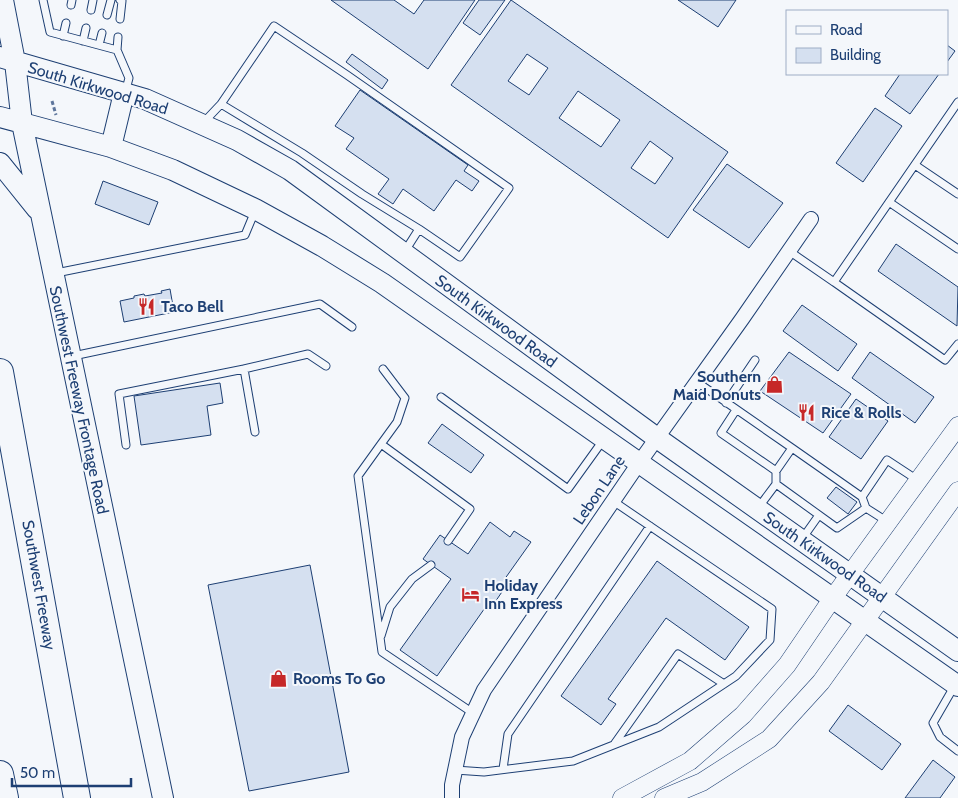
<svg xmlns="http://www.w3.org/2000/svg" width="958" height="798" font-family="Cabin,sans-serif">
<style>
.building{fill:#d5e0f0;stroke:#1d3f73;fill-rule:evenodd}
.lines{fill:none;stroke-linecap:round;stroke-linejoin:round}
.service-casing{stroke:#1d3f73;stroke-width:9}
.minor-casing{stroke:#1d3f73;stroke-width:16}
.tertiary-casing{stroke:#1d3f73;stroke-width:19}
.secondary-casing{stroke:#1d3f73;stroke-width:22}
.motorway-casing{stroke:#1d3f73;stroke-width:28}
.path{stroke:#5e769c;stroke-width:3;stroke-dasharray:4 2.5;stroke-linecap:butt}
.service{stroke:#f4f7fb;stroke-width:7}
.minor{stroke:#f4f7fb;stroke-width:14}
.tertiary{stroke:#f4f7fb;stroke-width:18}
.secondary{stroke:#f4f7fb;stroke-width:20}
.motorway{stroke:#f4f7fb;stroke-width:26}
.labels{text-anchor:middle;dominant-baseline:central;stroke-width:4;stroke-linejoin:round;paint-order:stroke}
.street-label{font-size:16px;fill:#1d3f73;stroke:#f4f7fb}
.poi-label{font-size:16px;font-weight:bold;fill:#1d3f73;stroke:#f4f7fb;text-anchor:start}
</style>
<rect width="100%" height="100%" fill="#f4f7fb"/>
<path class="building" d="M331,0H394L414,14L424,0H475L428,69Z
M479,0H505L480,35L463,23Z
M511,0L728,152L668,238L451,85ZM527,54L548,68L529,95L508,81ZM578,91L620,120L601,147L559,118ZM650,141L673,158L655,184L631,168Z
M678,0H736L718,27Z
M947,45L955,51L947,62Z
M352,54L388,80L382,89L346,62Z
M900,74H939L910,114L885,96Z
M360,90L468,165L464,171L479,181L472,191L456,180L434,211L403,189L393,204L378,194L389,179L346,149L354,138L335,126Z
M875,108L902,126L863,182L836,163Z
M727,164L783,203L749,248L693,210Z
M103,181L158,202L149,225L95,204Z
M896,244L958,287L957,326L878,271Z
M170,289L174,312L124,322L120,301L134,298V296L144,294L145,296L162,293L161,291Z
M802,305L857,344L838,371L783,331Z
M789,352L851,394L823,433L760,391Z
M870,352L934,397L915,423L852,378Z
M220,383L223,403L207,406L211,435L141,445L134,396Z
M856,399L888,421L861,459L829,437Z
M442,424L484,455L471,473L428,443Z
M836,487L857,502L848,514L827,498Z
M490,522L510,537L514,531L531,542L504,580L508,583L491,608L487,605L437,676L400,650L451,579L423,559L440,535L468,554Z
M657,561L749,627L725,660L666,618L608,699L616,704L601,725L561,696Z
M310,565L349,772L249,791L208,585Z
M848,705L901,744L882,770L829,731Z
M933,760L955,777L940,798H905Z"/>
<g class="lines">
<defs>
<path id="service" d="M43,0L50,32L117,50L129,78L125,93
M120,0L122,1L120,19
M71,5L72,0
M91,10L93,0
M107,15L111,0
M63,36L66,23
M83,41L86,28
M99,45L102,33
M117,50L118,37
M221,104L302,153L362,194L419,229
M203,123L221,104L274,26L347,75L509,188L460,257L419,229L405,251
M915,165L958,194
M889,202L958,249
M789,251L834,282L958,102
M56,273L245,235L255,211
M834,282L945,360L958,344
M73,356L320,304L352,327
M697,382L792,448L776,471V484
M441,397L568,489L604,439
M726,403L755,360
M736,410L721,433L776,471
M255,432L244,369L308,354L326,366
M381,444L397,422L405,398L383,369
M126,445L119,394L244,369
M792,448L862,497L866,508
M862,497L887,460L919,481
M758,508L776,484L837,528L866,508L888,522
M802,539L819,515
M448,541L470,509L381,444L358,476L382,652L473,713
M381,636L390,607L412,579L431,565
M955,685L933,723L940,737L958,751
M615,743L678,654L724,684
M503,769L508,734L650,526
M455,770L484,772L573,761L659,727L736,676L770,640L772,609L613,501"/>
<path id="minor" d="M452,798V785L462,737L484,690L639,463L742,319L811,219"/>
<path id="tertiary" d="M622,798L690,761L743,715L787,665L832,599L958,426
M664,798L702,782L769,739L821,682L958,491"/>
<path id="secondary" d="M3,0L15,62L22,123L163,798
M0,57L145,99L237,140L290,170L657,438L958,651
M0,117L111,147L173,170L255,209L322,246L382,283L958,686
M111,147L124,93
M0,163L37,209"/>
<path id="motorway" d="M0,372L77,798
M0,774L5,798"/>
</defs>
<use href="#service" class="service-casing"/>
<use href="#minor" class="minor-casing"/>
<use href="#tertiary" class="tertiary-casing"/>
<use href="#secondary" class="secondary-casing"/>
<use href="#motorway" class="motorway-casing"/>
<path class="path" d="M52,101L56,115"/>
<use href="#service" class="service"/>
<use href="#minor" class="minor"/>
<use href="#tertiary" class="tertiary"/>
<use href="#secondary" class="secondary"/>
<use href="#motorway" class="motorway"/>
</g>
<defs>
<symbol id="restaurant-bare" viewBox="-9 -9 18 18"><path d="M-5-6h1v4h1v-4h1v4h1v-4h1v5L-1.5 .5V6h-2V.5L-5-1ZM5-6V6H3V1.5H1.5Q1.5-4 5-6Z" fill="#c62828" stroke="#f4f7fb" stroke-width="2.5" paint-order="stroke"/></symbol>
<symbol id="shop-bare" viewBox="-9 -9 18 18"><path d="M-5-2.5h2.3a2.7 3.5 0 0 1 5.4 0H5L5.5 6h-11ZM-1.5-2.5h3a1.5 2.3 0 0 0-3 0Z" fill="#c62828" stroke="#f4f7fb" stroke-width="2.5" paint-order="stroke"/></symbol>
<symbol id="hotel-bare" viewBox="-9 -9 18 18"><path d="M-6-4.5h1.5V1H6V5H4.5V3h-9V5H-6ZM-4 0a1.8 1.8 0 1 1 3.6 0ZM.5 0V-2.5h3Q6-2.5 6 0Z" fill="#c62828" stroke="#f4f7fb" stroke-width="2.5" paint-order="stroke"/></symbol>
</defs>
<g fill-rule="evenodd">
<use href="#restaurant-bare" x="134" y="294" width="25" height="25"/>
<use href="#shop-bare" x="762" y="372" width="25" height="25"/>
<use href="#restaurant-bare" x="794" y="400" width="25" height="25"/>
<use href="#hotel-bare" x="458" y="582" width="25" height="25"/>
<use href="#shop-bare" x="266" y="666" width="25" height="25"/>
</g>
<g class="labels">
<g class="street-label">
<text transform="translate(98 88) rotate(17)">South Kirkwood Road</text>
<text transform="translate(496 321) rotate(36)">South Kirkwood Road</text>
<text transform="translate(79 400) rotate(78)">Southwest Freeway Frontage Road</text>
<text transform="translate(599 490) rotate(-56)">Lebon Lane</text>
<text transform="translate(825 557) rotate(35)">South Kirkwood Road</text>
<text transform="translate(39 585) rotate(80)">Southwest Freeway</text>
</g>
<g class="poi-label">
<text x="161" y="306">Taco Bell</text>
<text x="761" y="376" text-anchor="end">Southern<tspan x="761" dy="18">Maid Donuts</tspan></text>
<text x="821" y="412">Rice &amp; Rolls</text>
<text x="484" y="585">Holiday<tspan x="484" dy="18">Inn Express</tspan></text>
<text x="293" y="678">Rooms To Go</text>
</g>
</g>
<rect x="786" y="10" width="162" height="65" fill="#f4f7fb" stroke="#9eadc5"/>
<rect x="796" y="26" width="25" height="8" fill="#f4f7fb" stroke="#9eadc5"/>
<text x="830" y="35" font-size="15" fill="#1d3f73">Road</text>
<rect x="796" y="48" width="25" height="15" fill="#d5e0f0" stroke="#9eadc5"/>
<text x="830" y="60" font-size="15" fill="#1d3f73">Building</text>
<path d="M12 778v8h119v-8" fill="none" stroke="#1d3f73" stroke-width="2.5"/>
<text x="20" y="778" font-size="15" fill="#1d3f73" stroke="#f4f7fb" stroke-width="4" paint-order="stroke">50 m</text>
</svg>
